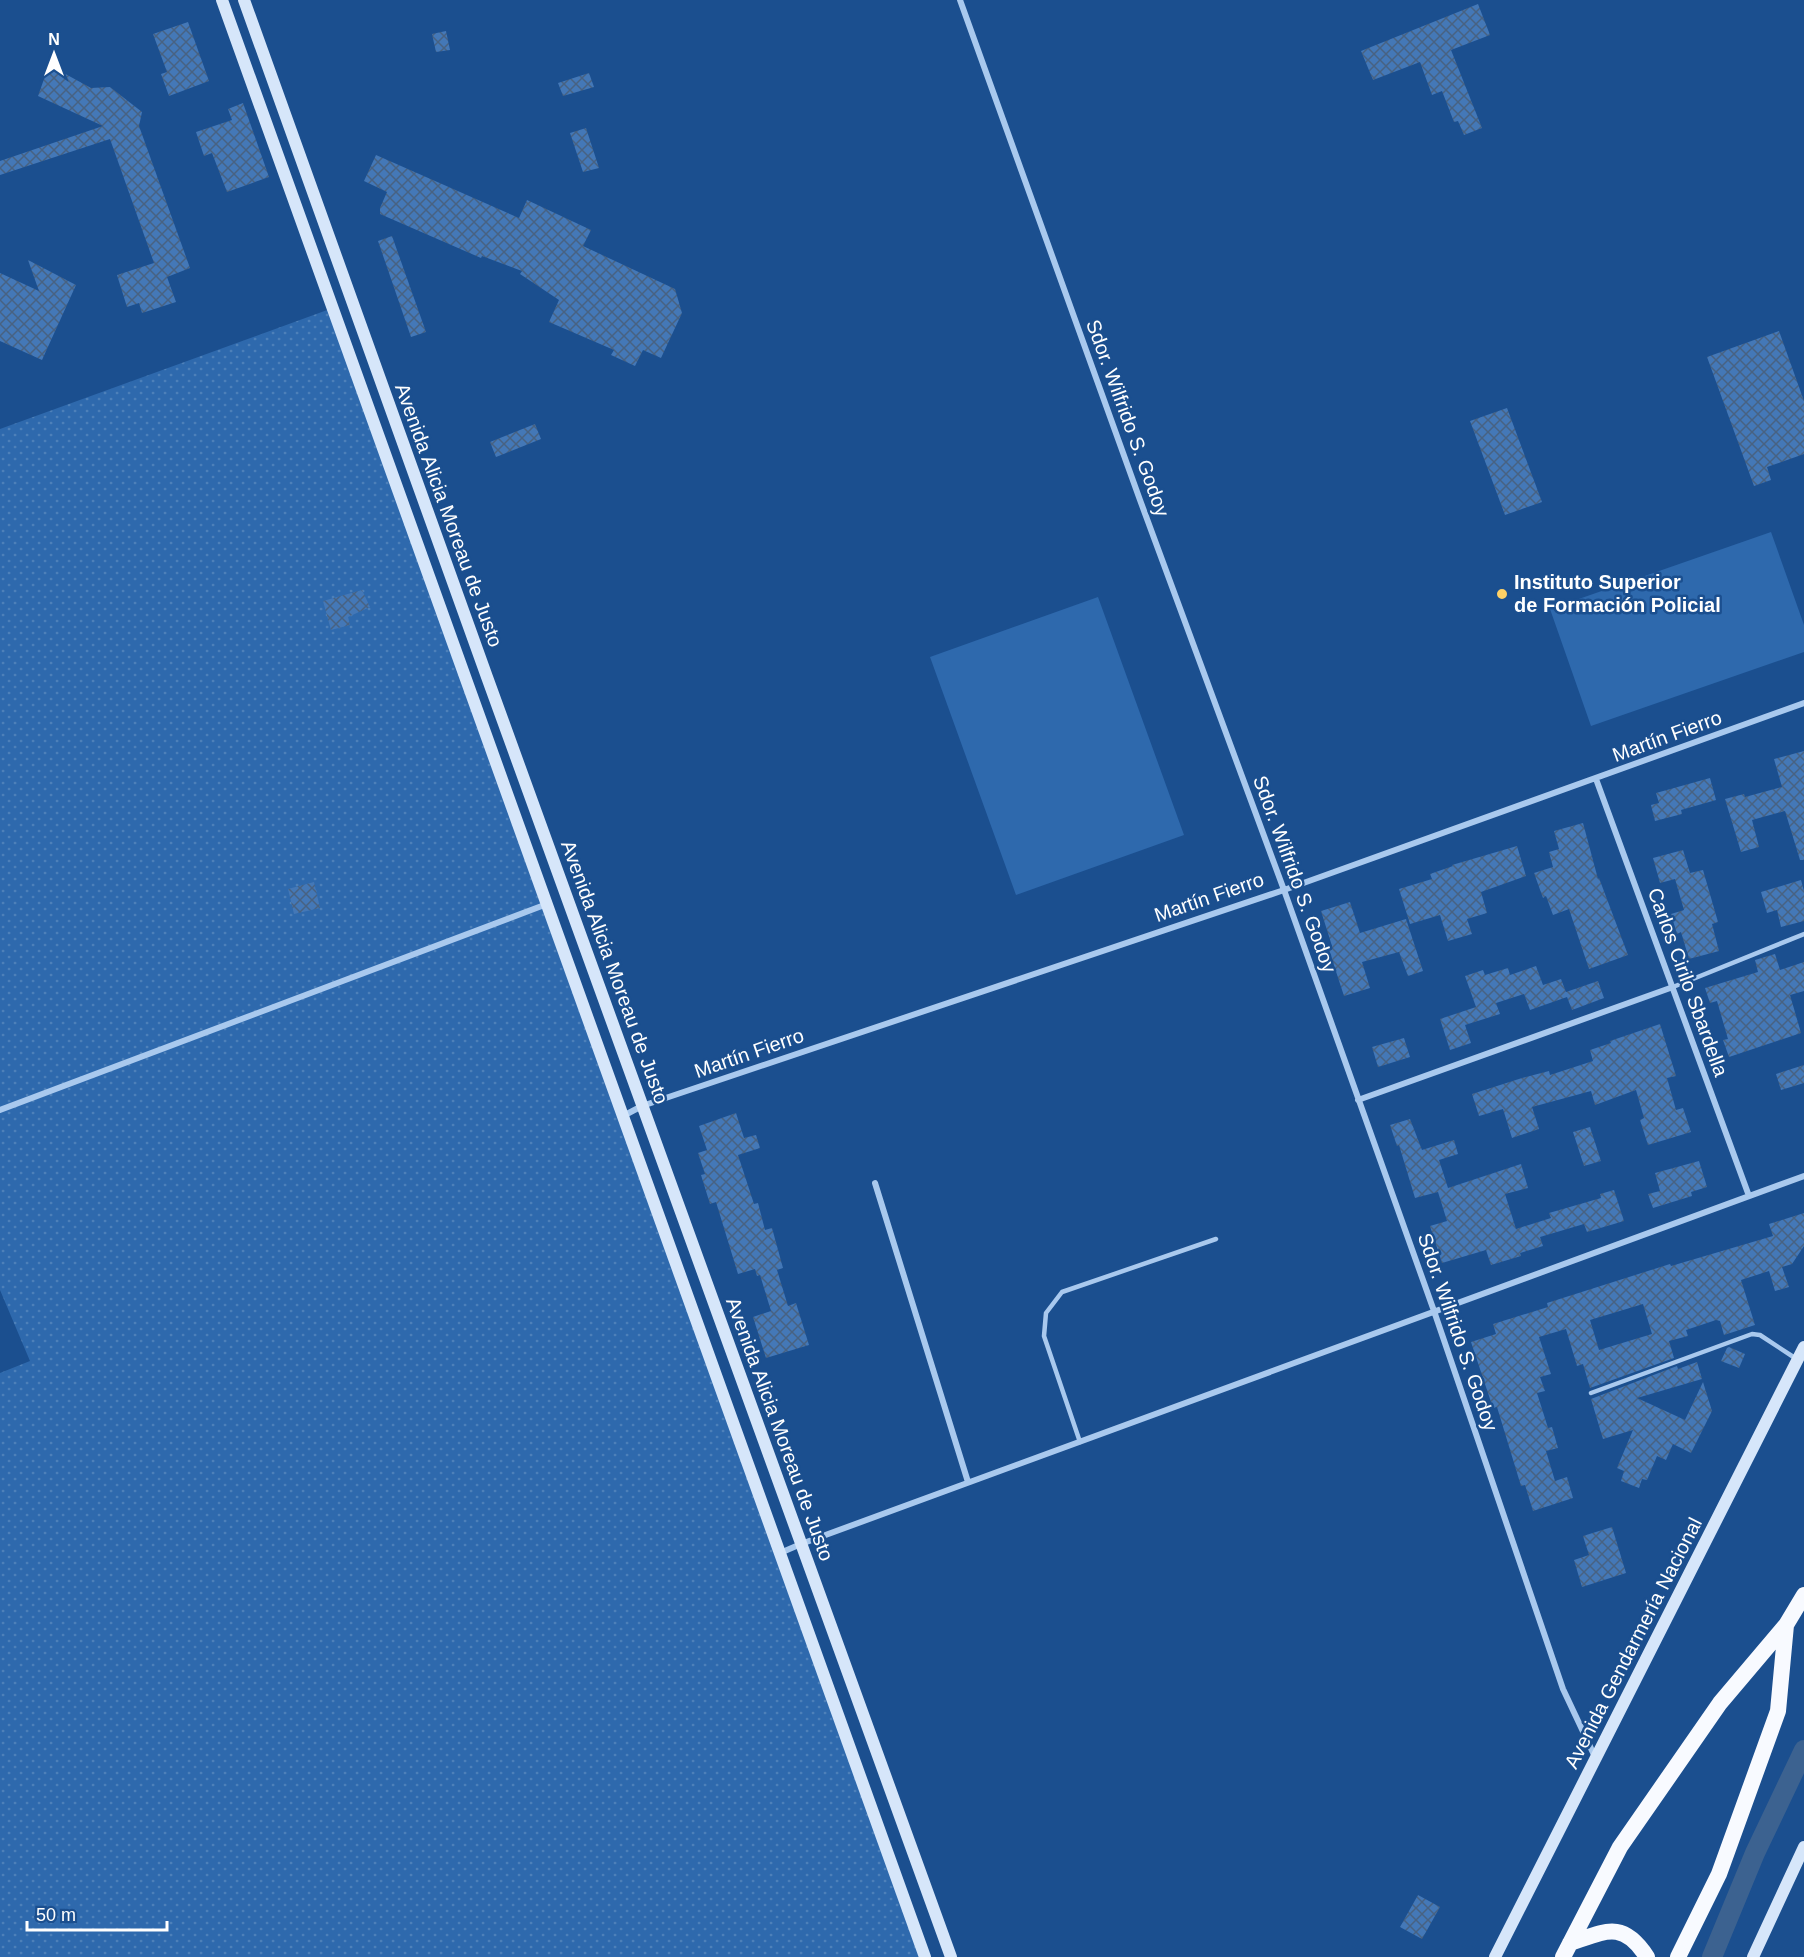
<svg xmlns="http://www.w3.org/2000/svg" width="1804" height="1957" font-family="Helvetica,sans-serif">
<style>
.grass{fill:url(#grass-dots)}
.garden{fill:#2e69ad}
.lines{fill:none;stroke-linecap:round;stroke-linejoin:round}
.canal{stroke:#3c6290;stroke-width:20}
.building{fill:url(#building-cross-hatch);fill-rule:evenodd}
.service{stroke:#a9c9ee;stroke-width:4.5}
.minor{stroke:#a9c9ee;stroke-width:6}
.secondary{stroke:#d6e6fa;stroke-width:12}
.trunk{stroke:#f8faff;stroke-width:16}
.poi-dot{fill:#ffd166;stroke:#1b4f8f;stroke-width:2}
.labels{text-anchor:middle;dominant-baseline:central;stroke-width:5;stroke-linejoin:round;paint-order:stroke}
.street-label{font-size:20px;fill:#fff;stroke:#1b4f8f}
.poi-label{font-size:20px;font-weight:bold;fill:#fff;stroke:#1b4f8f;text-anchor:start}
</style>
<defs>
<pattern id="grass-dots" width="8" height="8" patternUnits="userSpaceOnUse" patternTransform="scale(1.5)"><rect width="8" height="8" fill="#2e69ad"/><path d="M2 2h.1M6 6h.1" fill="none" stroke="#4d80b9" stroke-width="1.8" stroke-linecap="round"/></pattern>
<pattern id="building-cross-hatch" width="8" height="8" patternUnits="userSpaceOnUse" patternTransform="scale(1.5)"><rect width="8" height="8" fill="#4478b7"/><path d="M0 0l8 8M0 8l8-8" fill="none" stroke="#486282"/></pattern>
</defs>
<rect width="100%" height="100%" fill="#1b4f8f"/>
<path class="grass" d="M330,309L927,1957H0V1373L30,1361L0,1290V429Z"/>
<path class="garden" d="M1771,532L1804,625V652L1591,726L1550,609Z
M1098,597L1184,835L1016,895L930,657Z"/>
<g class="lines">
<path class="canal" d="M1712,1957L1755,1853L1804,1750"/>
</g>
<path class="building" d="M1478,4L1490,35L1451,50L1482,128L1464,135L1458,121L1454,122L1442,91L1432,95L1420,62L1373,80L1361,51Z
M188,22L209,81L169,96L161,74L167,72L153,34Z
M446,31L450,50L436,52L432,34Z
M49,65L91,88L110,87L142,112L139,126L190,268L167,277L176,302L142,313L139,303L127,307L117,275L154,263L110,139L0,175V161L103,126L38,96Z
M589,73L594,87L563,96L558,83Z
M243,103L269,177L227,192L212,153L204,156L196,132L232,120L228,109Z
M586,128L599,168L583,172L570,133Z
M376,155L519,218L527,200L591,230L583,246L675,289L682,313L661,358L643,350L635,366L611,355L614,350L549,322L559,300L520,274L522,271L482,256L481,258L380,214V208L387,192L364,181Z
M392,236L426,332L411,337L378,241Z
M28,260L76,285L42,360L0,341V273L39,291Z
M1779,331L1804,401V454L1767,467L1771,480L1754,486L1707,357Z
M1507,408L1542,502L1505,515L1470,421Z
M535,424L541,439L496,457L490,442Z
M362,590L370,607L348,617L350,625L331,630L323,601Z
M1804,751V860H1800L1785,811L1752,820L1759,847L1741,852L1725,799L1744,794L1745,797L1782,787L1774,759Z
M1710,778L1716,800L1681,810L1682,814L1655,821L1651,805L1659,803L1656,793Z
M1583,823L1598,879L1599,878L1628,955L1589,969L1569,909L1553,915L1546,896L1543,898L1534,873L1553,867L1549,852L1559,849L1554,831Z
M1517,846L1526,876L1481,892L1487,913L1467,919L1472,934L1448,941L1440,915L1410,924L1399,889L1432,879L1430,874L1453,866L1452,865Z
M1683,850L1690,873L1703,870L1718,922L1712,924L1719,951L1689,959L1681,932L1677,934L1671,914L1684,910L1675,879L1660,883L1653,858Z
M1801,880L1804,891V921L1781,927L1777,910L1767,913L1761,892Z
M314,882L320,908L294,914L288,889Z
M1350,902L1360,933L1406,919L1423,971L1408,976L1399,952L1362,962L1370,988L1344,996L1328,947L1332,946L1321,911Z
M1775,954L1780,970L1804,962V991L1790,995L1801,1033L1729,1057L1723,1040L1728,1039L1717,1001L1710,1003L1705,988L1758,972L1755,960Z
M1536,966L1543,985L1561,979L1566,992L1598,981L1604,998L1572,1010L1567,997L1530,1010L1524,994L1496,1003L1500,1014L1465,1025L1471,1043L1450,1050L1440,1019L1476,1007L1465,976L1483,970L1485,975L1508,968L1510,975Z
M1660,1024L1676,1076L1667,1078L1676,1110L1683,1108L1691,1132L1648,1145L1640,1120L1644,1118L1636,1090L1595,1105L1591,1091L1532,1107L1539,1129L1512,1138L1503,1109L1479,1116L1472,1094L1522,1078L1549,1071L1550,1075L1593,1061L1590,1050L1611,1043L1610,1041Z
M1404,1038L1410,1057L1378,1067L1372,1047Z
M1804,1065V1083L1781,1090L1776,1074Z
M736,1113L744,1138L756,1135L760,1148L738,1155L754,1204L758,1203L765,1230L772,1228L783,1268L777,1270L788,1306L796,1303L809,1345L766,1358L753,1317L771,1311L760,1275L757,1276L755,1269L738,1274L716,1202L710,1204L701,1175L705,1174L698,1153L707,1150L699,1126Z
M1410,1119L1422,1150L1454,1140L1458,1154L1439,1160L1448,1188L1521,1164L1528,1188L1505,1194L1516,1229L1551,1218L1549,1213L1601,1198L1600,1194L1614,1190L1624,1221L1587,1232L1584,1224L1540,1237L1543,1246L1520,1253L1521,1256L1491,1265L1486,1250L1442,1263L1430,1226L1447,1221L1438,1192L1415,1198L1399,1145L1397,1146L1390,1125Z
M1590,1127L1601,1161L1584,1166L1573,1132Z
M1699,1161L1707,1187L1691,1192L1692,1196L1653,1208L1648,1194L1660,1191L1655,1173Z
M1804,1213V1246L1792,1264L1782,1267L1789,1287L1775,1291L1769,1271L1741,1280L1755,1325L1724,1335L1720,1321L1716,1320L1686,1330L1688,1336L1669,1341L1674,1358L1590,1388L1583,1364L1577,1366L1566,1329L1539,1337L1551,1374L1540,1377L1545,1391L1537,1393L1548,1428L1552,1427L1558,1448L1546,1451L1555,1481L1567,1477L1573,1498L1533,1511L1525,1485L1521,1486L1497,1407L1493,1408L1471,1342L1496,1334L1493,1324L1548,1307L1547,1303L1670,1264L1671,1266L1773,1236L1769,1224ZM1643,1304L1652,1334L1599,1350L1590,1320Z
M1729,1347L1745,1354L1739,1368L1721,1361L1727,1348Z
M1697,1362L1702,1379L1637,1398L1685,1420L1703,1382L1712,1411L1691,1453L1673,1444L1666,1460L1657,1456L1647,1480L1642,1479L1639,1488L1621,1481L1624,1471L1617,1468L1633,1430L1603,1439L1591,1399L1677,1366L1678,1369Z
M1612,1527L1626,1573L1582,1587L1574,1560L1589,1555L1583,1536Z
M1418,1895L1440,1907L1422,1939L1400,1927Z"/>
<g class="lines">
<path class="service" d="M1673,987L1804,934
M1591,1393L1752,1334L1760,1335L1795,1358
M1080,1442L1044,1336L1046,1313L1062,1292L1216,1239"/>
<path class="minor" d="M960,0L1140,500L1284,890L1434,1311L1563,1689L1595,1757
M1596,779L1749,1196
M1358,1100L1673,987
M0,1110L547,904
M623,1116L642,1106L1284,890L1804,703
M875,1183L968,1482
M780,1553L801,1544L1804,1176"/>
<path class="secondary" d="M222,0L925,1957
M244,0L487,677L951,1957
M1495,1957L1804,1347
M1753,1957L1804,1847"/>
<path class="trunk" d="M1570,1943C1606,1931 1623,1920 1647,1957
M1563,1957L1620,1847L1720,1703L1786,1625L1804,1595
M1678,1957L1719,1874L1778,1711L1786,1625"/>
</g>
<circle class="poi-dot" cx="1502" cy="594" r="6"/>
<g class="labels">
<g class="street-label">
<text transform="translate(1128 418) rotate(70)">Sdor. Wilfrido S. Godoy</text>
<text transform="translate(449 515) rotate(70)">Avenida Alicia Moreau de Justo</text>
<text transform="translate(1667 736) rotate(-20)">Martín Fierro</text>
<text transform="translate(1295 874) rotate(70)">Sdor. Wilfrido S. Godoy</text>
<text transform="translate(1209 897) rotate(-19)">Martín Fierro</text>
<text transform="translate(615 972) rotate(70)">Avenida Alicia Moreau de Justo</text>
<text transform="translate(1688 982) rotate(70)">Carlos Cirilo Sbardella</text>
<text transform="translate(749 1053) rotate(-19)">Martín Fierro</text>
<text transform="translate(1458 1332) rotate(71)">Sdor. Wilfrido S. Godoy</text>
<text transform="translate(780 1429) rotate(70)">Avenida Alicia Moreau de Justo</text>
<text transform="translate(1633 1643) rotate(-63)">Avenida Gendarmería Nacional</text>
</g>
<g class="poi-label">
<text x="1514" y="582">Instituto Superior<tspan x="1514" dy="23">de Formación Policial</tspan></text>
</g>
</g>
<g transform="translate(54 54)" stroke="#1b4f8f" stroke-width="4.5" paint-order="stroke">
<path d="M0-4.5L10 22L0 15L-10 22Z" fill="#ffffff"/>
<text y="-9" font-size="16" font-weight="bold" text-anchor="middle" fill="#ffffff">N</text>
</g>
<path d="M27 1921v9h140v-9" fill="none" stroke="#ffffff" stroke-width="3"/>
<text x="36" y="1921" font-size="18" fill="#ffffff" stroke="#1b4f8f" stroke-width="4.5" paint-order="stroke">50 m</text>
</svg>
